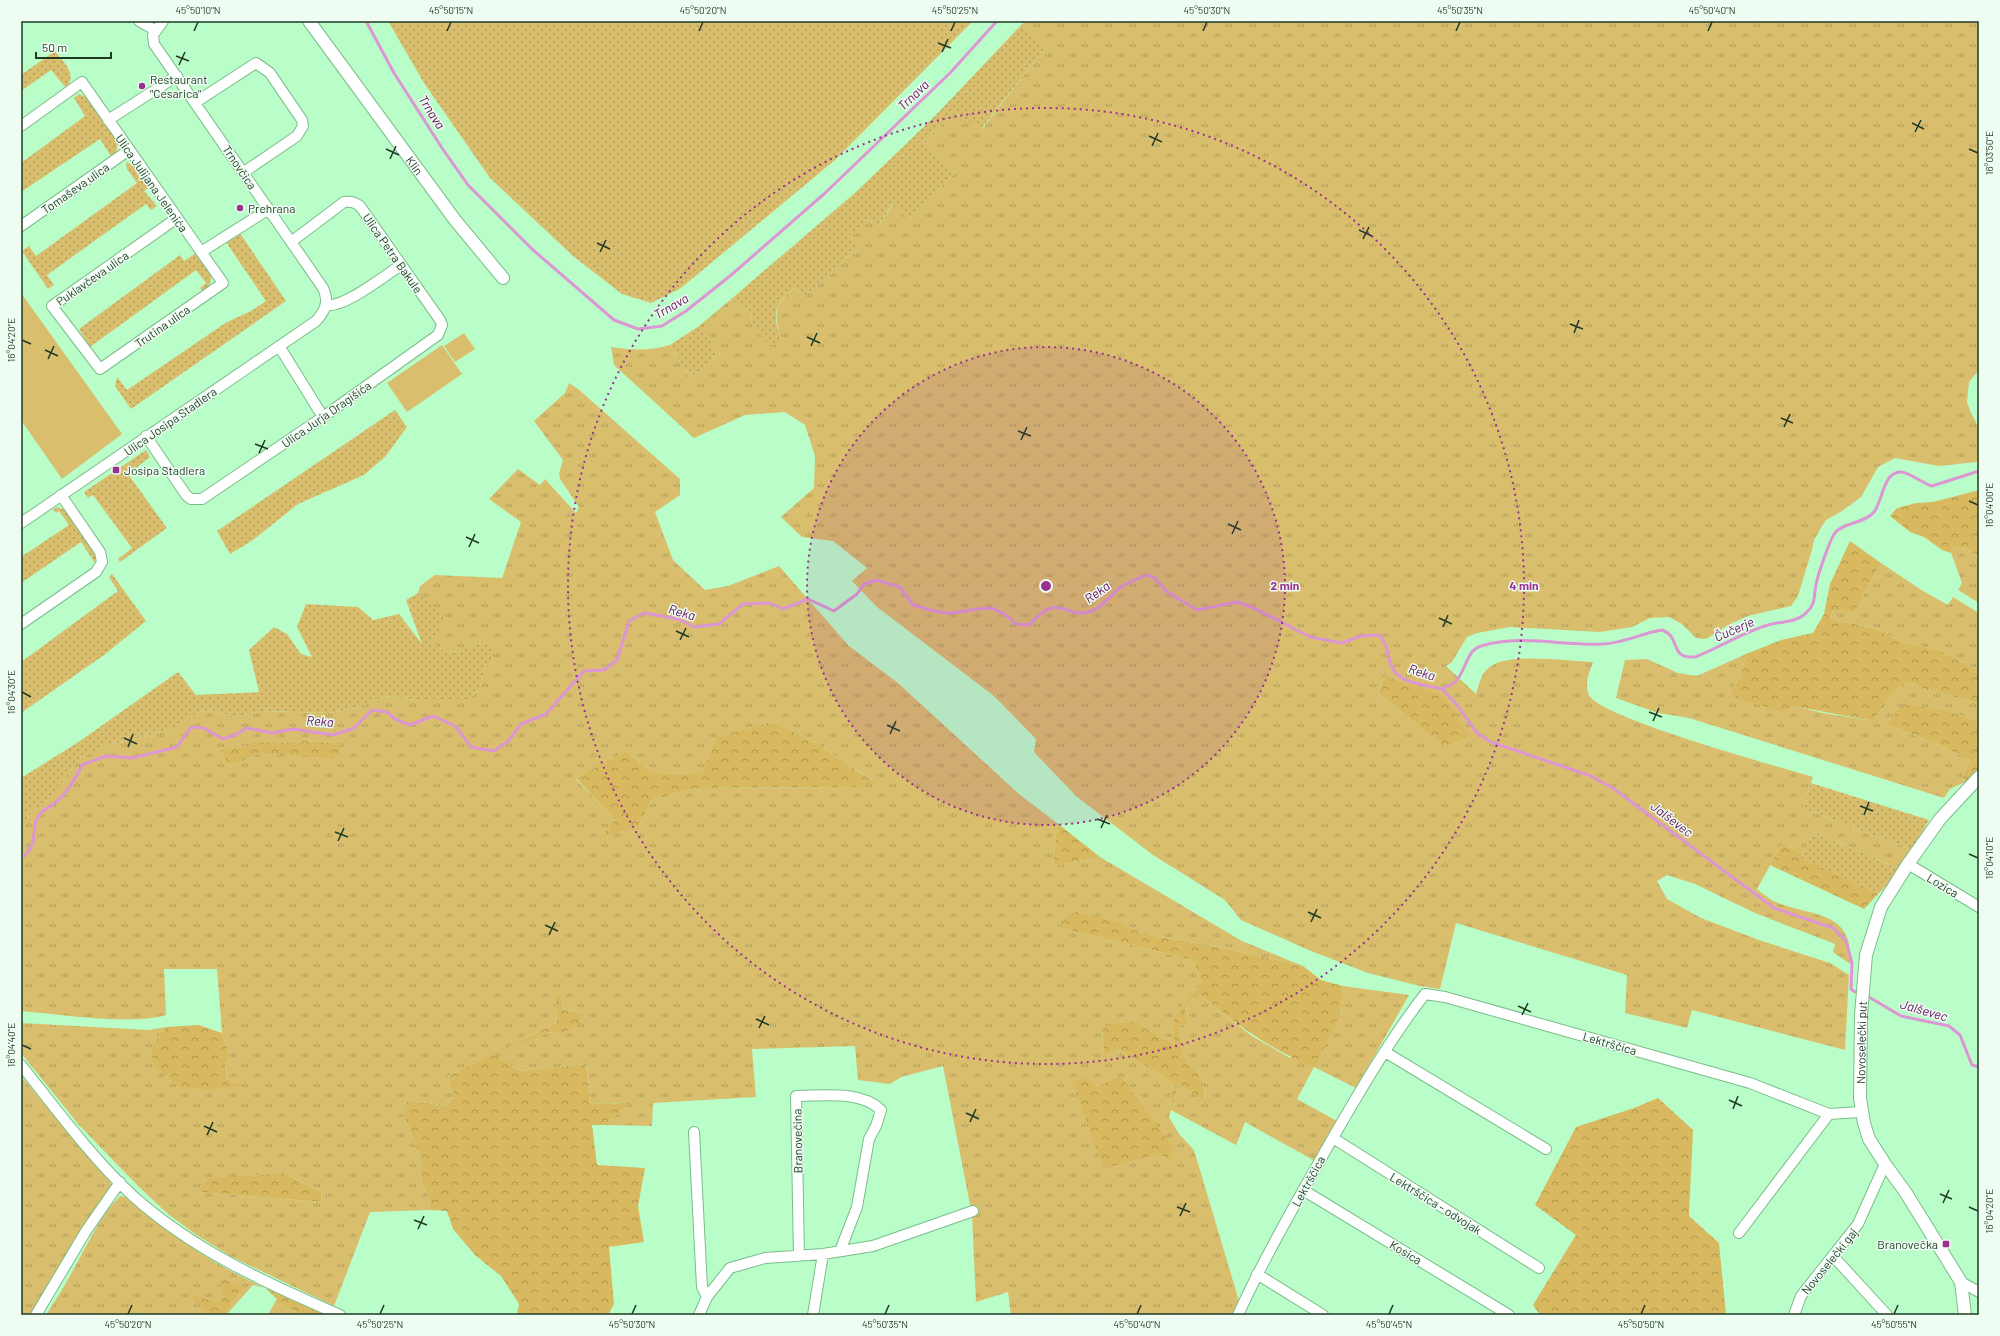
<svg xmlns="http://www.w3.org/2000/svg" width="2000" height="1336" font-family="Barlow,sans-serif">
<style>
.grass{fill:url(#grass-tufts);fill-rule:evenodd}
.forest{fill:url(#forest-crowns)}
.park{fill:#d9be6e}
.garden{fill:url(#garden-dots)}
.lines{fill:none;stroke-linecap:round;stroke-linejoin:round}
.stream{stroke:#dc96d4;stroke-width:3}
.minor-casing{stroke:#7abd8a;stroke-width:12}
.tertiary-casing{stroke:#7abd8a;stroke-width:14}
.minor{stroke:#fff;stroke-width:10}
.tertiary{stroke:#fff;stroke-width:12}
.ticks{fill:none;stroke:#1e3a25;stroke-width:1.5}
.ring{fill:none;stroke:#9a3092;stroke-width:2;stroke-dasharray:2 4}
.poi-dot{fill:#9a3092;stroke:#eefcf1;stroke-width:1.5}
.labels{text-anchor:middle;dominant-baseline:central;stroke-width:3;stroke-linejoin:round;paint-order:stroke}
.poi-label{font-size:12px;fill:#1e3a25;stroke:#eefcf1;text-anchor:start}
.street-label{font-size:12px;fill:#1e3a25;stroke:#eefcf1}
.water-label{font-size:13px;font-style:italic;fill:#64115f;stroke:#eefcf1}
.centre{fill:#9a3092;stroke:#eefcf1;stroke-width:2}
.ring-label{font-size:12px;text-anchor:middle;font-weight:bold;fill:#9a3092;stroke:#eefcf1;stroke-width:3;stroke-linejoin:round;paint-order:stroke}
.neatline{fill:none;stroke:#1e3a25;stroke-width:1.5}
.ticks-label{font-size:10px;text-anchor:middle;fill:#1e3a25}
</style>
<defs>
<pattern id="grass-tufts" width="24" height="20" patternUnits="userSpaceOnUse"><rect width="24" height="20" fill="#d9be6e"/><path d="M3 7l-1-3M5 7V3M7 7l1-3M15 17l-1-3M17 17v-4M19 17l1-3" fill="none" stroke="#af9b5a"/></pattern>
<pattern id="forest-crowns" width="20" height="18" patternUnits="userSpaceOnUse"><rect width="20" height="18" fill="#d8b95f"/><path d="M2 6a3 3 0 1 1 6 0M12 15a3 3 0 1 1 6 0" fill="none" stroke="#af974e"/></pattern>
<pattern id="garden-dots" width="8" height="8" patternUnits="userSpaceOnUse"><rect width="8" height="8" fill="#d9be6e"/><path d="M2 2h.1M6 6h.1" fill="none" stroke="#af9b5a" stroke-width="1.8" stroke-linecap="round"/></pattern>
</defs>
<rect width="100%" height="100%" fill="#b9fec8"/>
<path class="grass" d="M1024,21H1979V370L1969,382L1967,402L1971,413L1979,428V459L1977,462L1939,466L1895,458L1878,467L1861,497L1842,511L1826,520L1822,526L1814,540L1812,550L1798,596L1791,606L1748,616L1730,624L1706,639L1696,638L1682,624L1669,617L1650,618L1632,627L1600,632L1510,627L1477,633L1467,637L1452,662L1446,666L1476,694C1479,684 1481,673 1490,667C1509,652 1568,661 1593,662C1589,673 1584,684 1589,695C1600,718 1780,767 1813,777L1803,808L1912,850L1902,870L1814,832L1803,853L1782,844L1757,889C1763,894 1770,900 1778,903C1815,917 1854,911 1850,964L1833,952L1835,944L1755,913L1695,884L1667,875L1657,881L1667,899L1701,918L1759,940L1830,963L1849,975L1845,1050L1692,1010L1687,1028L1625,1013L1627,975L1456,923L1440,989L1420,986L1368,973L1311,951L1241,920L1225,900L1153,855L1076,796L1034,752L1036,739L994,696L877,607L852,581L867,568L833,541L802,537L781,517L814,488L815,456L805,425L785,412L745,415L694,438L614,365L611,347C631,350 651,351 670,345L690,378L720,354L699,326L730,300L750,311L753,325L779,331C773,309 778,303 794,288L805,296L857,248L848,235L868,219L878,226L894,204L908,219L955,173L925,143L955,113L982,129L1045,48L1023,23ZM1386,673L1397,681L1469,737L1445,747L1378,693Z
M569,383L578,389L680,479V495L655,512L673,560L705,590L728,586L779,566L849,646L898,683L1020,795L1057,823L1053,866L1100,857L1242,941L1303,966L1223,948L1144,934L1121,923L1065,929L1193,960L1201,981L1174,1017V1046L1102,1027L1104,1054L1118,1049L1173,1083L1169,1117L1179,1134L1194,1150L1239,1301L1232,1315H1011L1008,1292L976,1302L972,1215L943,1066L901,1077L890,1084L858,1080L855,1046L752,1049L756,1097L653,1103L652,1126L605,1125L628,1103L590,1104L586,1064L519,1071L494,1054L448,1076L454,1098L446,1106L408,1100L402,1110L420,1156L422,1184L429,1195L430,1210L370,1212L334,1306L232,1257L198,1236L168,1214L138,1186L79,1125L21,1053V1023L149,1030L166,1027L152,1046L240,1086L227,1079L225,1065L230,1057L222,1033L217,969H164L166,1015C128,1026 61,1014 21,1011V834L31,811L41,806L65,778L80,758L110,744L143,737L175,727L198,712L210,710L235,717L263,711L328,713L357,708L385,696L415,700H469L480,686L485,668L494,661L483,642L458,651L446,653L433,643L444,618L418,593L420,586L435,575L502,578L521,522L489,499L518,469L540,485L545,479L576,513L579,507L560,479L559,474L563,460L534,421L565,393ZM772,722L814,742L873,781L854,787L696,788L652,800L639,826L602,837L615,820L576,779L626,751L652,773L701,774L719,736ZM304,741L339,743L280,753H260L230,766L218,749ZM561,996L563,1009L582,1014L562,1034L549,1032L500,1051L557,1023L555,997ZM1097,1087L1157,1155L1103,1167ZM281,1172L321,1192L322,1202L198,1192L251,1176Z
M1955,546L1968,549L1979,556V603L1958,590L1962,583L1951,553Z
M1881,563L1923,591L1948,605L1953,597L1979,613V671L1939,650L1905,643L1873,628L1831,619L1833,609L1863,596Z
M1746,654L1740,678L1730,691L1823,713L1873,721L1897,689L1909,682L1924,689L1979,703V721L1949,712L1888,725L1937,744L1970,760L1962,777L1966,782L1950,789L1944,798L1689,718L1658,713L1616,698L1625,660L1647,659L1678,673L1697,676Z
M1343,986L1409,995L1356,1088L1314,1067L1297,1099L1337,1121L1315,1161L1245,1122L1236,1145L1171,1110L1179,1085L1205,1100L1203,1079L1182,1054L1180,1024L1189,1027L1185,1008L1193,996H1201L1252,1036L1290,1058L1340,1015Z
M21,1076L110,1181L111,1186L34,1315H21Z
M120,1196C132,1197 142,1208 150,1216C186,1246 223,1269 265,1288L253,1285L226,1315H46C55,1301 64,1287 72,1272C87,1246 99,1217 120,1196Z
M275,1302L303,1315H268Z"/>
<path class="forest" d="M1979,490V556L1968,549L1955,546L1951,553L1942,550L1924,537L1910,532L1890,516L1897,508L1916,503L1933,502Z
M1850,541L1881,563L1854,612L1833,609L1831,619L1873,628L1905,643L1939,650L1979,671V703L1924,689L1909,682L1897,689L1873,721L1793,706L1784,712L1738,699L1730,691L1740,678L1746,654L1781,640L1813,633L1824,614L1830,584Z
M1386,673L1397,681L1440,694L1450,705L1469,737L1445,747L1378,693Z
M1906,704L1949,712L1979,721V769L1966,782L1962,777L1970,760L1937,744L1888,725L1897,710Z
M772,722L814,742L874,782L854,787L696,788L652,800L639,826L601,838L615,820L576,778L626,751L652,773L701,774L718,736Z
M304,741L339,743L341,748L334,759L280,753H260L230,766L218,749L247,746L255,742L282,743Z
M1057,823L1100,857L1053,866Z
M1782,844L1803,853L1801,858L1879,893L1864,909L1770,865Z
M1076,912L1121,923L1144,934L1223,948L1303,966L1321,980L1343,986L1340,1015L1314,1067C1271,1050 1238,1025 1201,996H1193L1185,1008L1189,1027L1180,1025L1182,1054L1203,1079L1205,1101L1179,1085L1169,1117L1173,1083L1118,1049L1104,1055L1102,1027L1132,1021L1174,1045V1017L1201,981L1193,960L1065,929L1059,922Z
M561,995L563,1009L582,1014L579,1023L562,1034L549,1032L494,1054L519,1071L586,1064L590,1104L629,1103L605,1125H592L597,1165L645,1168L638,1206L644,1242L609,1247L614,1304L608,1315H517L519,1304L501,1276L475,1255L453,1229L447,1211L430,1210L429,1195L422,1184L420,1156L402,1110L408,1100L446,1106L454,1098L448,1076L557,1023L555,996Z
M199,1025L222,1033L230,1057L225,1065L227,1079L241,1086L208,1090L180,1087L153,1063L152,1046L166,1027Z
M1121,1076L1172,1146L1173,1159L1157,1155L1103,1168L1073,1083L1087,1077L1097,1087Z
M1658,1098L1693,1130L1689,1216L1719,1243L1726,1315H1540L1533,1305L1576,1235L1535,1205L1576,1127L1634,1108Z
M281,1172L321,1192L322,1202L198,1192L209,1178L251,1176Z
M219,1278L243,1287L222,1315H209L190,1294L217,1303L223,1296Z
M265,1288L327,1315H303L275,1302L277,1299Z"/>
<path class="park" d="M21,293L122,434L62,479L21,420Z
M464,333L475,349L455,362L444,346Z
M442,345L462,374L407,412L387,383Z"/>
<path class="garden" d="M388,21H973L835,160L681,288L651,303L622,294L573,256L490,178L424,83Z
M1023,23L1045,48L981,129L955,113L925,143L955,173L908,219L893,204L878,226L868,219L849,235L857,248L805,296L794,288C768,311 776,315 781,345H769L753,325L750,311L730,300L856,192L936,115Z
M55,51C64,63 78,74 66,88L51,70L21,91V75Z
M79,94L88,98L118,142L116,154L112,158L100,139L21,192V163L85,116L74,98Z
M126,162C138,166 144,176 150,187L144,191L157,206L151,210L146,204L47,275L54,285L48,289L22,251L29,246L36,256L137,183L127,169Z
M239,232L286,301L131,409L115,386L117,377L127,390L227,322L251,311L266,301L226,242Z
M196,253C207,268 219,275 204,292L200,288L206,283L196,270L90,347L79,329L180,255L184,261Z
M699,326L720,354L690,378L670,345Z
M395,410L407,427L385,457L364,475L298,504L253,540L230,554L217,531Z
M146,450L150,457L128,474L167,528L120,562L118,559L132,548L93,495L88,498L84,492Z
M57,507L65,510L95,554V563L81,542L21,583V557L69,525L59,511L56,513L53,509Z
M112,574L146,621L104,655L21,713V662L118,591L109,577Z
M418,593L445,618L433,643L446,653L458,651L483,642L492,648L494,661L485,668L480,686L469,700H415L385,696L357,708L328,713L263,711L235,717L210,710L198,712L175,727L143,737L110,744L80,758L65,778L41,807L31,811L21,834V778L77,743L178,672L196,695L259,692L249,650L274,627L287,634L301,654L312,657L297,627L306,604L358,607L373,620L399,614L422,644L406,600Z
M1811,783L1929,820L1912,850L1803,808Z
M1814,832L1902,870L1879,893L1800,858Z"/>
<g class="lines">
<path class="stream" d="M366,21L394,73L442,148L468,185L532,249L614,320L638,329L662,326L686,311L730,276L824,194L950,73L997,21
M1442,689C1446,687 1452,685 1455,682C1466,672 1466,650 1481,646C1522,634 1562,646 1603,644C1624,643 1642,633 1662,630C1682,637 1668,659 1695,657C1719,648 1743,632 1768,625C1781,621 1797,623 1807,612C1817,603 1813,593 1817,581C1818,574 1831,537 1835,533C1843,522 1864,524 1874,512C1883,501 1883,470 1902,472C1912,474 1922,483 1932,486L1979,471
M1442,689L1457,705L1477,733L1491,742L1591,776L1614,789L1774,908L1833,928L1846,941L1852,963L1851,989L1855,992
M21,858C41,845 29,826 40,814C43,809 51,807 55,803C68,792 75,779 82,765L106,756L132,758L177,747L191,727L204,728L223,739L235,735L247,728L272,733L293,729L333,735L354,728L372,710L387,712L395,719L410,725L433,716L455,726L471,747L494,751L508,741L521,724L546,714L584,671L604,670L617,660L629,621L644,613L678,619L694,627L719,624L743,604L770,603L783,609L808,599L834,611L857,594L864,584L876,580L900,587L913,605C925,608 939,614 950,613C982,611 990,598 1016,624L1029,625C1061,589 1063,621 1092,611C1103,607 1112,593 1121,587C1128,582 1138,579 1147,575L1155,578L1166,591L1197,610L1237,602L1254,608L1310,637L1342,643L1361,636L1379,635C1390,647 1386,657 1393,669C1401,684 1428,685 1442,689
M1869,997L1901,1016L1949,1026L1960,1035L1972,1065L1979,1067"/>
<defs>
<path id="minor" d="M139,21L155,30
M196,102L256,63L270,73L302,120L303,126L297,136L244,172
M108,120L177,76
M21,126L82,82L223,283L100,369L52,306L177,218
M21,226L129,150
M201,252L269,209
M327,305C344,308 386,275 401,265
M279,346L323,417
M146,436L186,495L191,499H202L323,417L438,335L442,325L440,320L360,206C354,202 351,201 344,202L291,242
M21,523L316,321C326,310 329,301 323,288L154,44L153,35L163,21
M21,624L96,572L102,562L100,552L61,495
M1908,864L1979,907
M1385,1052L1546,1149
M21,1065C57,1110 91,1157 133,1196C193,1250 266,1283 340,1315
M694,1132L702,1287L707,1297
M1333,1138L1539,1268
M1303,1190L1509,1315
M1739,1233L1829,1114
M799,1256L796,1096C823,1096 860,1090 881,1110L876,1126L869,1139L857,1207L840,1251
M1833,1256L1887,1315
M1257,1274L1323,1315
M1961,1282L1979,1292
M36,1315L86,1231L120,1182
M699,1315L707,1297L730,1268L765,1258L823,1254L873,1246L973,1211
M813,1315L823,1254
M1238,1315C1264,1258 1296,1203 1327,1148C1357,1096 1388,1042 1425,994L1445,997L1750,1083L1829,1114L1861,1112
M1794,1315L1801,1296L1858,1224L1885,1164"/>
<g id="tertiary">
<path id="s1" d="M309,21L455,220L503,278"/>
<path id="s2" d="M1965,1315L1961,1282L1906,1193L1885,1164L1869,1139L1864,1123L1860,1098L1861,1015L1866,955L1881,907L1908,864L1940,819L1979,777"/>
</g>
</defs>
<use href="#minor" class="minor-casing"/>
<use href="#tertiary" class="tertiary-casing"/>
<use href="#minor" class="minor"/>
<use href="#tertiary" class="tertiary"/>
</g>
<path class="ticks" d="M194,31L198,22M447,31L451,22M699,31L703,22M951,31L955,22M1203,31L1207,22M1456,31L1460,22M1708,31L1712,22M938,43L951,48M942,52L948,39M176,56L189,61M179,65L185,52M1912,123L1924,129M1915,132L1921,120M1149,136L1162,142M1152,146L1158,133M386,149L399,155M1969,149L1978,153M390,159L396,146M1359,230L1372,236M1363,239L1369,227M597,243L610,249M600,252L606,240M1570,324L1583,329M1574,333L1579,320M807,337L820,343M22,340L31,344M811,346L817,333M45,350L58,356M48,359L54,346M1781,418L1793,423M1784,427L1790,414M1018,431L1031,436M1021,440L1027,427M255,444L268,449M259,453L265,440M1969,501L1978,505M1228,524L1241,530M1232,534L1238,521M466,537L479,543M469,547L475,534M1439,618L1452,624M1443,627L1448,615M676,631L689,637M680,640L686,628M22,692L31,697M1649,712L1662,717M1653,721L1659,708M887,725L900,731M890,734L896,721M124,738L137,744M128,747L133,734M1860,806L1873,811M1864,815L1869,802M1097,819L1110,824M1101,828L1107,815M335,832L348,837M338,841L344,828M1969,854L1978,858M1308,912L1321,918M1311,922L1317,909M545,925L558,931M549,935L555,922M1518,1006L1531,1012M1522,1015L1528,1003M756,1019L769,1025M759,1028L765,1016M22,1045L31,1049M1729,1100L1742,1106M1733,1109L1738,1096M966,1113L979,1119M970,1122L976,1109M204,1126L217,1132M207,1135L213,1122M1940,1194L1952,1199M1943,1203L1949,1190M1177,1207L1190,1212M1969,1207L1978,1211M1180,1216L1186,1203M414,1220L427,1225M418,1229L424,1216M128,1314L132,1305M380,1314L384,1305M632,1314L636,1305M885,1314L889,1305M1137,1314L1141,1305M1389,1314L1393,1305M1641,1314L1645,1305M1894,1314L1898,1305"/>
<circle cx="1046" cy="586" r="239" fill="#9a3092" fill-opacity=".12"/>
<g class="ring">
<circle cx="1046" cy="586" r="239"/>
<circle cx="1046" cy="586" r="478"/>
</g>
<g class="poi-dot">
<circle cx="142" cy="86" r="4"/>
<circle cx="240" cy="208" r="4"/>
<rect x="112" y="466" width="8" height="8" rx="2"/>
<rect x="1942" y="1240" width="8" height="8" rx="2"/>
</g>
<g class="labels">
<g class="poi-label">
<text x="150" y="79">Restaurant<tspan x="150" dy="14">"Cesarica"</tspan></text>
<text x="248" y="208">Prehrana</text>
<text x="124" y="470">Josipa Stadlera</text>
<text x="1938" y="1244" text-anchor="end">Branovečka</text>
</g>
<g class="street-label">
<text stroke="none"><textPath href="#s1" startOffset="179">Klin</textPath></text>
<text transform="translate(240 167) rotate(56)">Trnovčica</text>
<text transform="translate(152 183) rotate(55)">Ulica Julijana Jelenića</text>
<text transform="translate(75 188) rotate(-35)">Tomaševa ulica</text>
<text transform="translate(393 253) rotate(55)">Ulica Petra Bakule</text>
<text transform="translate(92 278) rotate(-35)">Puklavčeva ulica</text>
<text transform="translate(162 326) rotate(-35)">Trutina ulica</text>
<text transform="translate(326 414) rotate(-35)">Ulica Jurja Dragišića</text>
<text transform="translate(170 421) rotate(-35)">Ulica Josipa Stadlera</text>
<text transform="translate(1943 885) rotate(31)">Lozica</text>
<text stroke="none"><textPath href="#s2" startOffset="301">Novoselečki put</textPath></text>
<text transform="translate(1610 1043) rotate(16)">Lektrščica</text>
<text transform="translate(797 1141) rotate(-91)">Branovečina</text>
<text transform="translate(1308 1181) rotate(-61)">Lektrščica</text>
<text transform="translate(1436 1203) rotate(32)">Lektrščica - odvojak</text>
<text transform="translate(1406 1252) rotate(31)">Kosica</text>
<text transform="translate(1829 1261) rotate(-51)">Novoselečki gaj</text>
</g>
<g class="water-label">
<text transform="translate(913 95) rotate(-44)">Trnava</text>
<text transform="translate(432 112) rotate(57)">Trnava</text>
<text transform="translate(671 306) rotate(-30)">Trnava</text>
<text transform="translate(1097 592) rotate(-36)">Reka</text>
<text transform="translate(682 612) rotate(16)">Reka</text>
<text transform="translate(1734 629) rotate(-24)">Čučerje</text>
<text transform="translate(1422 672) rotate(18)">Reka</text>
<text transform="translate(320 721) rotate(4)">Reka</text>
<text transform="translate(1672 819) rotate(37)">Jalševec</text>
<text transform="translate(1924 1010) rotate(16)">Jalševec</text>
</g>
</g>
<circle cx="1046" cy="586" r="6" class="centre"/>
<g class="ring-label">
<text x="1285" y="590">2 min</text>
<text x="1524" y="590">4 min</text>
</g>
<rect width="2000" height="1336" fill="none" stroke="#eefcf1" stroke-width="44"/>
<path d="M36 52v6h75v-6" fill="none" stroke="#1e3a25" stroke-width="2"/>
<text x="42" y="52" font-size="12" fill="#1e3a25" stroke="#eefcf1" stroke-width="3" paint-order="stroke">50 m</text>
<rect x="22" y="22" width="1956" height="1292" class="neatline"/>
<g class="ticks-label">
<text x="198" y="14">45°50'10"N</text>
<text x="451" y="14">45°50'15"N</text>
<text x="703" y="14">45°50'20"N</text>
<text x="955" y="14">45°50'25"N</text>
<text x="1207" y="14">45°50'30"N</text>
<text x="1460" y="14">45°50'35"N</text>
<text x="1712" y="14">45°50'40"N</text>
<text transform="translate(1989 153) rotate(-90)" y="4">16°03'50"E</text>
<text transform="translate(11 340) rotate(-90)" y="4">16°04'20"E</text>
<text transform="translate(1989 505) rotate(-90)" y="4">16°04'00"E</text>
<text transform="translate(11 692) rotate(-90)" y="4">16°04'30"E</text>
<text transform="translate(1989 858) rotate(-90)" y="4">16°04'10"E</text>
<text transform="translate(11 1045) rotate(-90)" y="4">16°04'40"E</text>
<text transform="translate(1989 1211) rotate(-90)" y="4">16°04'20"E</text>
<text x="128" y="1328">45°50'20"N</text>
<text x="380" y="1328">45°50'25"N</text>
<text x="632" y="1328">45°50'30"N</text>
<text x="885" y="1328">45°50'35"N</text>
<text x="1137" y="1328">45°50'40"N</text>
<text x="1389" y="1328">45°50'45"N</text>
<text x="1641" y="1328">45°50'50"N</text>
<text x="1894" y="1328">45°50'55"N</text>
</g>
</svg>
